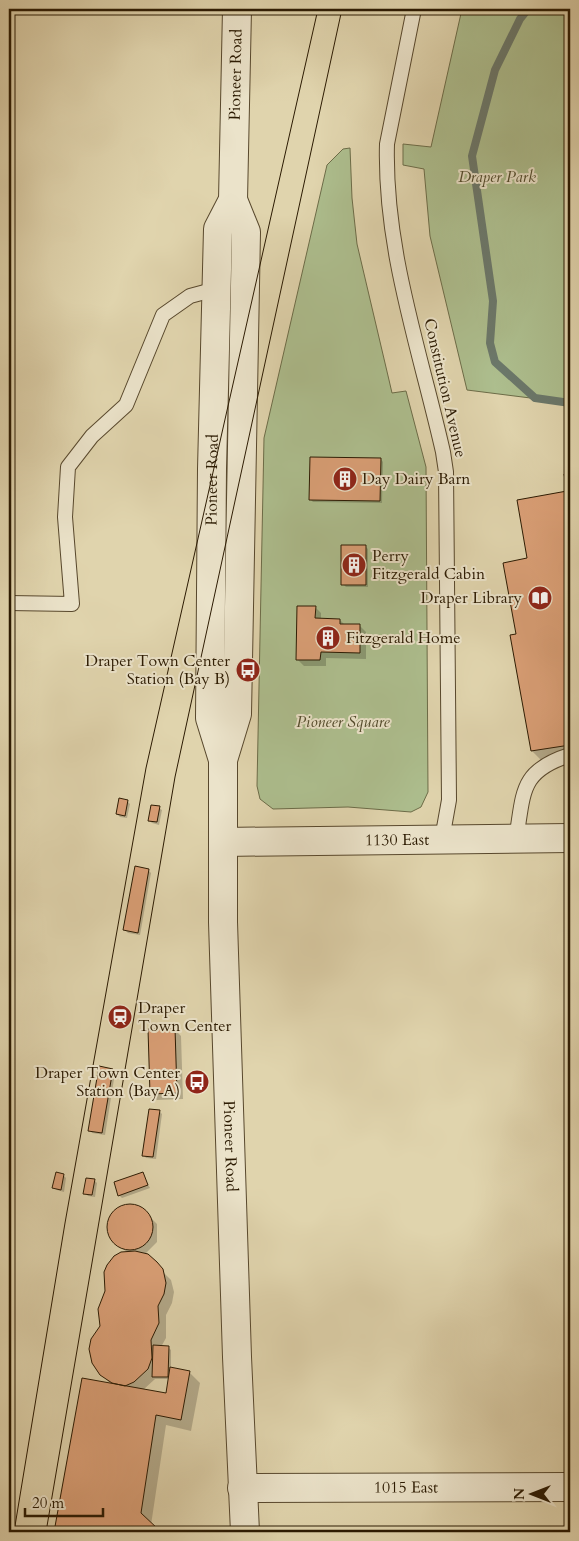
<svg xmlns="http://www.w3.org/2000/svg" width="579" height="1541" font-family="Cardo,serif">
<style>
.green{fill:#adbe8e;stroke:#6c6c48}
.shadow{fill:#0003;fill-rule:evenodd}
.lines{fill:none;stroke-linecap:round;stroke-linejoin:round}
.stream{stroke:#6b786b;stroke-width:8}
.building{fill:#da9f76;stroke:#2b1a02}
.service-casing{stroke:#58482d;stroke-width:16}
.minor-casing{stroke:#58482d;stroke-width:30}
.tertiary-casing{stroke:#58482d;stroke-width:30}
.service{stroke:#ebe3ca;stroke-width:14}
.minor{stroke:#ebe3ca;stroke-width:28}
.tertiary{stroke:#ebe3ca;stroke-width:28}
.tram{stroke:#2b1a02;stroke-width:1}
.labels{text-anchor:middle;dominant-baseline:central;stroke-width:4;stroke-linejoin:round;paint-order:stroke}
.street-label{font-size:16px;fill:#2b1a02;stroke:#ebe3ca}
.park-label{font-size:16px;font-style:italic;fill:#524b2c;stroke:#ebe3ca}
.poi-label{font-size:16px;fill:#2b1a02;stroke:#ebe3ca;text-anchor:start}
</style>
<rect width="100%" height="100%" fill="#e0d4ad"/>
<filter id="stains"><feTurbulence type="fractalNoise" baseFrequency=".004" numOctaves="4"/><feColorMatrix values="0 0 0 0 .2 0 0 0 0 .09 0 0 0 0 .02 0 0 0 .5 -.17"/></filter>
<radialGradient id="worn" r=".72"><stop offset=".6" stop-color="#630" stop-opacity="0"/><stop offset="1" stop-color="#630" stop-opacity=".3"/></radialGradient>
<path class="green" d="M462,9H570V403L467,390L430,236L424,169L403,165V144L431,147Z
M350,148L352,198L357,244L389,380L392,393L406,391L426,467L428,792L421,807L411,812L348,807L273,809L260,799L257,786L264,438L327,165L343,149Z"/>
<path class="shadow" d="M381,459L383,462L382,503L313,502L310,499Z
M570,474V757L543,762L532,751L517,635L529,559L569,492L565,475Z
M365,546L368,549V587H346L343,584Z
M315,607L321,613V620H340L345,625L360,626L366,632V659L326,658V666H304L298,660Z
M127,801L130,804L127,818L120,817L117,814Z
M159,808L162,810L159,825L152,823L149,820Z
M148,870L151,873L140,935L128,933L125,930Z
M175,1030L181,1036L183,1099L157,1100L151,1094Z
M113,1070L115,1073L105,1135L92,1133L90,1130Z
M159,1111L162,1114L156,1159L146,1158L144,1155Z
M142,1173L150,1188L122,1198L119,1195Z
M63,1175L66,1178L64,1192L57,1190L54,1188Z
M94,1180L97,1183L95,1197L88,1196L85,1193Z
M125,1205L142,1209L157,1224V1242L145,1254L171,1280L174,1292L172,1303L166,1315V1338L161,1347H168L171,1350V1369L189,1372L200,1383L191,1431L166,1425L151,1525L159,1532H56L83,1379L111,1384L101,1374V1326L127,1252L113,1242L108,1233L110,1218L116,1210ZM155,1379H169L167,1394L143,1390Z"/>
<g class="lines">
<path class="stream" d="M528,9L520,19L495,70L472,156L493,301L490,343L495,362L535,398L570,403"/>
</g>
<path class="building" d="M310,457L381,458L380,501L309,500Z
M570,472V745L531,751L510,635L516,634L503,563L527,558L517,500L567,491L564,474Z
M341,545H366V585H341Z
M297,606H316L315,618L340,619V624H360V653L321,652L320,660H296Z
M119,798L128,800L125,816L116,814Z
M151,805L160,806L157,822L148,821Z
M135,866L149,869L138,933L123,930Z
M175,1028L177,1093L150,1094L148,1029Z
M99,1066L113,1069L102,1133L88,1131Z
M149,1109L160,1110L153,1157L142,1156Z
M56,1172L64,1174L61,1190L52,1188Z
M143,1172L148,1185L118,1196L114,1182Z
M86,1178L95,1179L92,1195L83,1194Z
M107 1227a23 23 0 1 1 46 0a23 23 0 1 1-46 0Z
M135,1251L148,1254L157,1262L163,1269L166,1283L164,1294L158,1306L159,1323L151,1340L152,1358L148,1369L134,1382L125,1386L112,1383L100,1375L92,1363L89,1349L91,1339L100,1326L98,1309L105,1291L104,1272L107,1265L114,1256L121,1252Z
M153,1345L169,1346L168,1377H152Z
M170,1367L190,1371L181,1420L156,1415L141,1513L158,1529L155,1532H54L82,1378L166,1393Z"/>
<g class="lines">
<defs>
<path id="service" d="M414,9L387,144C384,249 420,350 443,452L446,472L449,800L442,839
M9,603L72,604L65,517L68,467L92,436L126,405L163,315L190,296L216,289
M516,839C524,793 519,771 570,755"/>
<g id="minor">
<path id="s1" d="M223,842L570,838"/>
<path id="s2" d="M242,1488L570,1487"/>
</g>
<g id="tertiary">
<path id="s3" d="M233,200L246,232L237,714L223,760V922L237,1357L245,1532"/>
<path id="s4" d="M223,760L210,718L212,469L218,229L233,200L237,9"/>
</g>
</defs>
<use href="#service" class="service-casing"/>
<use href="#minor" class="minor-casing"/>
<use href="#tertiary" class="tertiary-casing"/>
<use href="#service" class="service"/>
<use href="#minor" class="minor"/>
<use href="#tertiary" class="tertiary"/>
<path class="tram" d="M14,1532L65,1223L146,768L318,9
M46,1532L175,777L342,9"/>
</g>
<defs>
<symbol id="building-disc" viewBox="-11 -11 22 22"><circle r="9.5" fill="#8f2418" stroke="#ebe3ca"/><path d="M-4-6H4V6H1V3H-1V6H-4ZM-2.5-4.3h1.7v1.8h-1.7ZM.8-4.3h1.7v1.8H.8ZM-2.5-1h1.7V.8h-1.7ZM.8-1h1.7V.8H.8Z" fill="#fff"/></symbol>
<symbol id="library-disc" viewBox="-11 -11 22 22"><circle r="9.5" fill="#8f2418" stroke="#ebe3ca"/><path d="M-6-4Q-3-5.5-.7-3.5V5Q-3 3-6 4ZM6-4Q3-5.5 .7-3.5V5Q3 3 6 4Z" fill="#fff"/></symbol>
<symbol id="bus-disc" viewBox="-11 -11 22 22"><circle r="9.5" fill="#8f2418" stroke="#ebe3ca"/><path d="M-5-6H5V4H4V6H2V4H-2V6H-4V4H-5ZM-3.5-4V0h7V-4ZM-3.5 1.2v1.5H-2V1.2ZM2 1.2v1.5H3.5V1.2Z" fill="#fff"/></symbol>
<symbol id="station-disc" viewBox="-11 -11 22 22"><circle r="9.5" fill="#8f2418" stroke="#ebe3ca"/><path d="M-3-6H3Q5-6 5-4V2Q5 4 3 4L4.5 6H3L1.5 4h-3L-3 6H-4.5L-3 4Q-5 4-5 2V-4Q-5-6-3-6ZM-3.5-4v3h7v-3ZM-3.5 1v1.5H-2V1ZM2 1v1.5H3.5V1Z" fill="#fff"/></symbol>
</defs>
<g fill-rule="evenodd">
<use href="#building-disc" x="331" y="465" width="28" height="28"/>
<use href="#building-disc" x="340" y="551" width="28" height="28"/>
<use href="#library-disc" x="526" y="584" width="28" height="28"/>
<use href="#building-disc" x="314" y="624" width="28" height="28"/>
<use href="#bus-disc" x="234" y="656" width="28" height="28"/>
<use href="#station-disc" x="106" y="1003" width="28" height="28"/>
<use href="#bus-disc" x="183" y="1068" width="28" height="28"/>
</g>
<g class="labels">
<g class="street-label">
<text stroke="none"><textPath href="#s4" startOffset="691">Pioneer Road</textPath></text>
<text transform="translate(445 388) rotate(77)">Constitution Avenue</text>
<text stroke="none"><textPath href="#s4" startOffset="282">Pioneer Road</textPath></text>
<text stroke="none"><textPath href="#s1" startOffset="174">1130 East</textPath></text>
<text stroke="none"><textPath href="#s3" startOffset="951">Pioneer Road</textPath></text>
<text stroke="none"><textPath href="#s2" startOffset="164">1015 East</textPath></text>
</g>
<g class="park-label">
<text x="497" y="177">Draper Park</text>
<text x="343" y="722">Pioneer Square</text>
</g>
<g class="poi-label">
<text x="362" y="479">Day Dairy Barn</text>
<text x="372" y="556">Perry<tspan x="372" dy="18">Fitzgerald Cabin</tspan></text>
<text x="522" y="598" text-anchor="end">Draper Library</text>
<text x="346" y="638">Fitzgerald Home</text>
<text x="230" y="661" text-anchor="end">Draper Town Center<tspan x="230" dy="18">Station (Bay B)</tspan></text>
<text x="138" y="1008">Draper<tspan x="138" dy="18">Town Center</tspan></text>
<text x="180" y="1073" text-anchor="end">Draper Town Center<tspan x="180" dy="18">Station (Bay A)</tspan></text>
</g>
</g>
<rect width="579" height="1541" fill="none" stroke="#e0d4ad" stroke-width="30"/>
<rect x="10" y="10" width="559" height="1521" fill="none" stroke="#2b1a02" stroke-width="2.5"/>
<rect x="15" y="15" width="549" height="1511" fill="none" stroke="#2b1a02"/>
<g transform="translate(532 1494) rotate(270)" stroke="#ebe3ca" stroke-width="4" paint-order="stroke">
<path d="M0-4L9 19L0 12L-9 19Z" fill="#2b1a02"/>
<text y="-8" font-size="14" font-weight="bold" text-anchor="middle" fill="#2b1a02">N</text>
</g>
<path d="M25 1508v8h78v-8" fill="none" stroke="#2b1a02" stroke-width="2.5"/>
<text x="32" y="1508" font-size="15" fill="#2b1a02" stroke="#ebe3ca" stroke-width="4" paint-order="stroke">20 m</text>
<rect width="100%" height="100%" filter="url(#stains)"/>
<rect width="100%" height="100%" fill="url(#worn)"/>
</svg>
